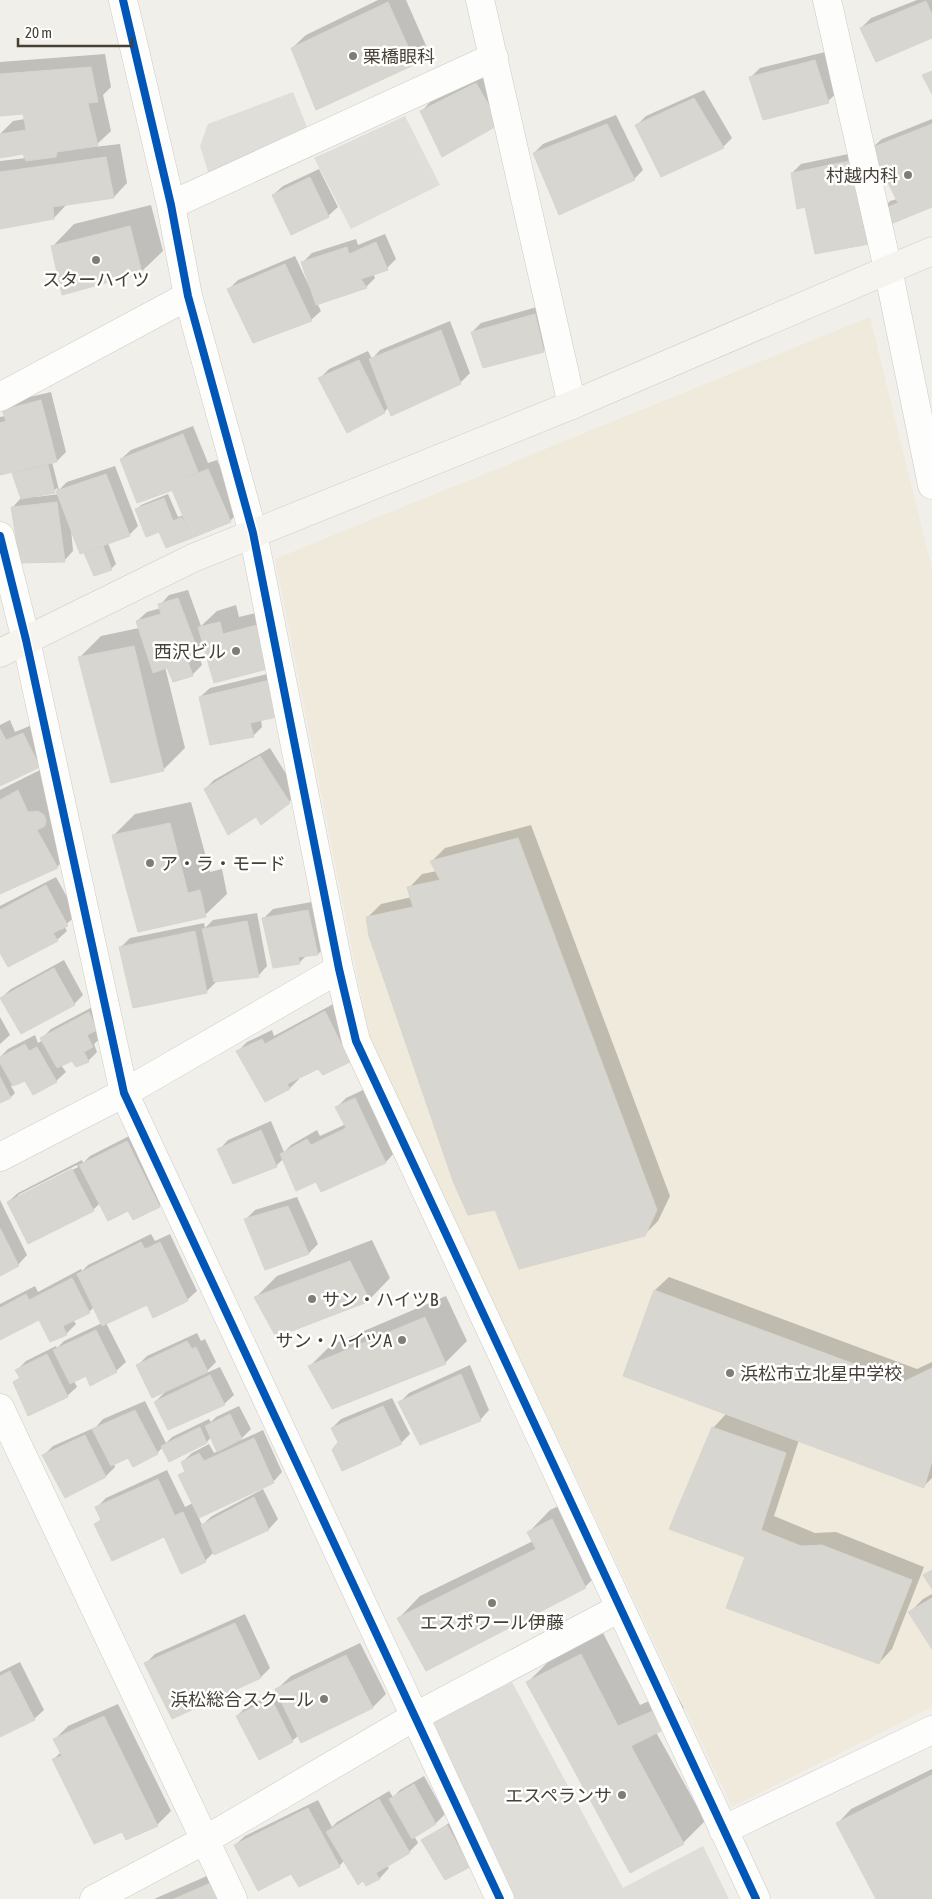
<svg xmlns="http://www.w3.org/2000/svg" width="932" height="1899" font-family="'Asap Condensed','Noto Sans JP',sans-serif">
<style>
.education{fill:#efeadb}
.parking{fill:#dfded9}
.shadow{fill:#0003;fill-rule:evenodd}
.building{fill:#d8d6d0;stroke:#d8d5cf}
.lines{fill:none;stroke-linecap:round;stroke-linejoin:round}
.street-casing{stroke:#cdcbc6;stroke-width:29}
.secondary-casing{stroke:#d0ccc0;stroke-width:29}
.street{stroke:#fdfdfc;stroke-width:28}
.secondary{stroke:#f6f4ee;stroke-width:28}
.cycleway-casing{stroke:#fff;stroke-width:11}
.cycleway{stroke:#0057b8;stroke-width:8}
.poi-dot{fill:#827d74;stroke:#fff;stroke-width:2}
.labels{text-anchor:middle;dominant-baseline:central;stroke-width:5;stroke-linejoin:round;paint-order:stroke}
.poi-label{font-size:18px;fill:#474035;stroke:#fff;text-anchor:end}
</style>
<rect width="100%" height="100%" fill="#f0efea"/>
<path class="education" d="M870,317L932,569V1707L732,1807L370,1040L275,559Z"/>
<path class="parking" d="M293,92L308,130L209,175L200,146L208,124Z
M405,116L440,185L351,229L314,158Z
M512,1682L623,1888L703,1846L729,1899H514L428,1722Z"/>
<path class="shadow" d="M378,0H406L428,50L415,63L292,48L306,35Z
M917,0H932V37L861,28L871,18Z
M825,52L838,92L828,101L751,77L760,68Z
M105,54L111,87L103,95L111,131L94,147L120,144L127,183L114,197L67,204L54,218L0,228V161L26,158L23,153L0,134L13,121L25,119L24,113L0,115V62Z
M486,74L508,114L421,112L430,102Z
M704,90L732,138L723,147L637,125L646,116Z
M616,115L643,170L634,179L534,153L543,144Z
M932,119V205L881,211L890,201L897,199L872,148L882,139Z
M858,152L868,243L806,205L792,173L801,164Z
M319,169L338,207L328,216L273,195L283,186Z
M151,205L163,251L141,272L53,246L74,224Z
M385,234L396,259L387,268L373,273L375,278L366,287L317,303L321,311L311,320L229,289L238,280L295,256L309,286L310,285L302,263L312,253L356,239L358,245Z
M544,305L553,342L543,351L472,332L481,323Z
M450,321L470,373L461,382L392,414L389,407L384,412L319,379L329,369L368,351L372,359L380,350Z
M51,392L66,452L57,461L52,462L59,490L67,482L115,466L138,526L129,535L108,543L116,564L112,568L95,575L85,551L71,529L73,551L64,561L12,508L21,498L14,473L16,470H0V417L5,416L4,411L13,401ZM57,488L59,494L36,497V495L54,491Z
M193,426L208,463L217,460L240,511L230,521L166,547L160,530L136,510L141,505L168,494L178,517L184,515L173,489L121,459L131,450Z
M188,590L201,626L217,611L236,605L239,617L278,608L288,650L204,643L197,650L202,665L193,674L174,681L168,666L165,667L185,748L163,770L80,657L101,636L139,628L137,621L147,612L161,608L160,605L169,595Z
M279,671L261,720L262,727L253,736L200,697L210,688Z
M10,720L15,732L32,725L48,757L39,766L0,785V725Z
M270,748L298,793L289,802L256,815L205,789L214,780Z
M40,770L78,845L57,867L0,893V790Z
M191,802L210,872L222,869L227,894L205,915L113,836L135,814Z
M531,825L670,1196L658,1221L644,1235L496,1208L368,917L381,904L412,897L409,888L422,874L437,871L432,861L445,848Z
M56,877L77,915L64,926L67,931L57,940L0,951V906Z
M317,901L327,945L318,954L307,955L299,963L263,919L273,909Z
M257,913L267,966L258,976L215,980L216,982L206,992L120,948L130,938L204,923L205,928L213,920Z
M64,960L83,995L74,1004L1,998L11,989Z
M335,1003L359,1052L349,1061L319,1068L298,1077L299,1079L290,1088L266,1100L238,1051L247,1042L272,1030L274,1036Z
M98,1004L102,1037L94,1044L97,1052L88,1061L73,1059L61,1065L66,1072L56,1081L26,1079L11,1086L15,1093L11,1097L0,1102V1057L8,1049L35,1035L38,1043L43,1040L42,1038L51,1029Z
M0,1017L10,1035L0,1044Z
M365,1089L395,1152L386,1162L321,1190L317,1181L283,1159L276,1166L219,1150L228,1140L271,1121L284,1152L291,1145L317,1130L320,1136L346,1124L337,1107L346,1098Z
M137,1132L168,1196L159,1206L128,1209L100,1203L93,1210L29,1242L8,1202L18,1193L82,1160L83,1163L90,1156ZM77,1165L78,1167L18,1198V1195Z
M297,1197L318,1244L309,1253L266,1269L246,1219L255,1210Z
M0,1200L27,1255L18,1265L0,1275Z
M151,1234L155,1241L170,1234L197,1291L187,1300L148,1304L106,1323L126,1362L116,1371L86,1375L74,1381L77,1387L67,1396L15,1382L21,1376L17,1370L26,1361L56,1346L57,1348L64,1341L102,1323L94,1307L89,1312L73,1320L76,1324L66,1334L40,1319L0,1339V1304L35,1286L38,1292L81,1269L82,1271L88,1265Z
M372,1240L390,1278L369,1300L256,1297L277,1276Z
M669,1277L917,1369L932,1362V1478L924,1486L799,1440L774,1516L815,1533L836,1532L924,1567L892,1649L879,1663L747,1557L713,1428L727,1413L655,1290Z
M446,1296L467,1341L445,1363L309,1367L331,1345Z
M197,1333L201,1341L205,1339L216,1362L204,1374L220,1367L234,1395L224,1404L155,1402L166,1391L137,1366L147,1356Z
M470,1365L489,1410L480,1420L400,1402L409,1393Z
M392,1398L410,1434L401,1443L339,1442L332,1428L341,1419Z
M145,1401L166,1443L172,1437L209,1419L211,1422L216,1417L239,1406L251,1429L239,1441L263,1430L282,1472L273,1482L198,1516L202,1525L212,1516L263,1489L278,1519L269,1529L215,1553L214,1552L205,1561L164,1536L112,1559L96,1524L102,1518L97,1507L106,1498L167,1470L185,1507L193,1503L180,1476L186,1470L182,1462L192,1453L209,1444L214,1453L218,1451L211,1437L207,1442L170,1460L163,1447L157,1453L128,1457L114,1464L115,1467L106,1476L65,1496L44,1455L53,1446L96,1427L103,1419Z
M574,1499L607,1565L585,1587L399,1618L420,1596L533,1541L529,1532L550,1510Z
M932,1594V1646L910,1612L923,1599Z
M245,1614L270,1668L261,1677L173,1718L146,1663L155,1654Z
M603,1633L640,1705L674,1690L684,1708L662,1729L656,1732L705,1821L683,1843L527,1683L549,1661Z
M360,1643L386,1694L373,1707L302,1741L299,1735L292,1741L237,1716L246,1707L278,1691L277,1689L291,1676Z
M20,1662L44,1710L34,1719L0,1736V1672Z
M118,1704L171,1811L157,1825L127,1839L123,1831L53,1760L61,1752L55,1739L68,1726Z
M932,1769V1899H877L838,1823L851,1809Z
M424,1776L445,1814L436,1823L414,1836L418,1843L409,1852L386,1865L389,1868L380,1878L366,1885L345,1860L339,1866L292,1872L235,1845L245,1836L318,1800L332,1827L337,1822L389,1791L393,1797L400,1790Z
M452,1821L473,1861L469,1866L423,1841Z
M230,1866L246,1899H154Z"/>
<path class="building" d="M926,1L932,15V38L876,62L860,28Z
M388,2L416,64L316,110L291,48Z
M815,60L829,103L763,120L749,77Z
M91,67L98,102L88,103L98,146L57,152L56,157L26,161L23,154L0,158V134L26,130L23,114L0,116V74Z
M932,71V94L922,75Z
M476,83L500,124L442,157L420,111Z
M694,98L724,148L661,177L635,125Z
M607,124L635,180L559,215L533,153Z
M932,124V207L886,226L880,210L898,203L871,148Z
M106,157L114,198L53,207L54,219L0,229V172Z
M849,161L869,244L815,254L805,207L797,209L791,173Z
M310,177L329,217L291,235L272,195Z
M130,226L142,273L62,295L51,246Z
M376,242L388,270L361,279L367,288L316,305L301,262L347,247L349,254Z
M285,264L312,321L253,343L227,289Z
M535,314L544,352L483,368L471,332Z
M441,330L461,384L391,416L369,359Z
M359,360L385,413L347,433L318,378Z
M41,400L57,462L0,475V423L6,421L2,410Z
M183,434L198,472L180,480L184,486L137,503L120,459Z
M48,465L55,493L21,499L12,473Z
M208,469L231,522L192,538L172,490L184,486L180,480Z
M106,474L130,536L80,554L56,491Z
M164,498L175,526L146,537L135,509Z
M57,502L65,562L20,563L11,507Z
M182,517L192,538L166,548L159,532L175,526L173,521Z
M103,546L112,570L94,576L84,553Z
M178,598L198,651L186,656L193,676L173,682L167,668L153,673L136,621L161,614L158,604Z
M220,622L223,634L261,624L271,668L214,683L198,627Z
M134,646L164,771L111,783L78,657Z
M270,680L277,717L250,723L254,737L210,745L199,697Z
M0,729L6,740L23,733L40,767L0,786Z
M260,756L290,803L261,825L256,817L228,835L204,789Z
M18,790L28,812L38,811L44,815L46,820L45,826L37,830L58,868L0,894V800Z
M170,823L188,893L200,890L206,917L138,932L112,835Z
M518,838L657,1210L645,1236L519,1269L495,1210L468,1215L453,1181L369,936L366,917L413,907L407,887L440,880L430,861Z
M46,885L68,926L53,933L58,941L8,967L0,953V910Z
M308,910L318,955L298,957L300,964L273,968L262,918Z
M247,921L259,977L214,982L202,929Z
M195,931L207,993L133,1008L119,947Z
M54,968L75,1005L21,1034L0,998Z
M325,1011L350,1062L323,1075L318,1069L287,1084L290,1089L265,1102L236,1051L262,1039L265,1044Z
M89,1012L97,1030L87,1035L93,1047L84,1052L89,1062L76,1067L72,1061L57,1068L40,1038Z
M25,1044L29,1051L37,1047L57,1082L33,1095L25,1081L13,1086L0,1063V1057Z
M0,1077L11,1098L0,1103Z
M355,1098L386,1163L321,1192L316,1182L296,1191L280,1154L307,1139L311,1145L346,1128L335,1107Z
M261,1130L277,1167L233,1184L217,1149Z
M127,1141L160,1207L133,1220L128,1211L108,1221L79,1165Z
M72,1169L94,1211L28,1244L7,1202Z
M288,1206L309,1254L265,1270L244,1219Z
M0,1228L19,1266L0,1276Z
M141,1242L145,1249L160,1242L188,1301L153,1318L147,1305L102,1326L77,1274Z
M350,1261L370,1301L276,1337L254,1297Z
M72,1278L90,1313L63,1326L67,1335L50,1342L29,1300Z
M654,1290L903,1382L932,1368V1461L924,1488L623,1376Z
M26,1294L39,1320L0,1340V1308Z
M425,1317L446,1364L332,1409L308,1366Z
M96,1330L117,1372L90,1386L86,1376L70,1384L53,1350Z
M187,1341L192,1349L196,1347L208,1372L152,1398L136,1365Z
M47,1354L68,1397L28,1416L13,1382L20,1378L15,1370Z
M461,1374L481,1421L420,1445L398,1402Z
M210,1375L225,1405L168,1430L154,1402Z
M383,1406L402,1444L342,1471L332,1450L338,1442L331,1428Z
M135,1410L158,1454L133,1467L128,1458L111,1466L92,1429Z
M230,1414L242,1439L217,1452L205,1426Z
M200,1427L207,1443L169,1462L161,1446Z
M712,1427L786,1453L761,1530L801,1546L822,1545L912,1580L879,1664L726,1608L745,1557L669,1529Z
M85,1435L106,1477L65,1498L42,1455Z
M254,1438L274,1483L199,1518L178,1475L185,1472L181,1462L199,1453L204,1461Z
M158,1479L175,1516L158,1523L164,1537L112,1561L94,1524L101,1520L95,1507Z
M254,1497L269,1530L214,1555L201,1525Z
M183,1512L206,1562L181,1574L158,1523Z
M552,1519L586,1588L426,1671L397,1618L536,1549L527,1532Z
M932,1570V1589L923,1575Z
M932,1598V1649L908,1612Z
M235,1623L261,1678L172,1719L144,1663Z
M581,1654L618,1726L653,1711L663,1730L631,1746L684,1844L630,1873L526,1682Z
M346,1655L373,1708L301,1743L275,1689Z
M10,1671L35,1720L0,1737V1676Z
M271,1698L293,1742L259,1760L236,1716Z
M104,1716L158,1826L126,1840L122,1832L94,1844L52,1759L62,1756L53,1739Z
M932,1775V1899H876L836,1823Z
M414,1784L436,1824L412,1839L389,1799Z
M379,1799L410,1853L376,1873L380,1879L366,1886L363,1881L358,1885L326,1832Z
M308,1808L340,1867L299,1887L291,1874L258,1891L234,1845Z
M447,1825L470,1867L445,1880L421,1840Z
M213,1882L221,1899H174Z"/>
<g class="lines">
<defs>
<path id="street" d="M123,0L171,205L188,296L253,533L339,969L356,1041L756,1899
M480,0L572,405
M827,0L888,269L932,485
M171,205L494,57
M0,397L188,296
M0,536L26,640L124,1093L500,1899
M0,1157L124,1093L339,969
M0,1408L233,1899
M723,1830L932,1730
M94,1899L205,1840L414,1717L620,1608"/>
<path id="secondary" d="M0,653L193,558L572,405L932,251"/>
</defs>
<use href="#street" class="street-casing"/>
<use href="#secondary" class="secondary-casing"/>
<use href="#street" class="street"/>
<use href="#secondary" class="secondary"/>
<defs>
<path id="cycleway" d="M123,0L171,205L188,296L253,533L339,969L356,1041L756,1899
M0,536L26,640L124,1093L500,1899"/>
</defs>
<use href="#cycleway" class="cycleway-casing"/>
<use href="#cycleway" class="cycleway"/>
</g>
<g class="poi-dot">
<circle cx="353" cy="56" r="5"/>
<circle cx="908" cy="175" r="5"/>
<circle cx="96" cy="260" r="5"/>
<circle cx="236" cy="651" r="5"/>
<circle cx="150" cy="863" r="5"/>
<circle cx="312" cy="1299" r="5"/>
<circle cx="402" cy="1340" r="5"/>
<circle cx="730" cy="1373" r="5"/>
<circle cx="492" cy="1603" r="5"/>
<circle cx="324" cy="1699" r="5"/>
<circle cx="622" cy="1795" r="5"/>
</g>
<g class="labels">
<g class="poi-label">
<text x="363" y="56" text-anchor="start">栗橋眼科</text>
<text x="898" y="175">村越内科</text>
<text x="96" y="279" text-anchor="middle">スターハイツ</text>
<text x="226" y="651">西沢ビル</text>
<text x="160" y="863" text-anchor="start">ア・ラ・モード</text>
<text x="322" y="1299" text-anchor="start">サン・ハイツB</text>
<text x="392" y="1340">サン・ハイツA</text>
<text x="740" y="1373" text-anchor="start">浜松市立北星中学校</text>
<text x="492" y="1622" text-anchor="middle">エスポワール伊藤</text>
<text x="314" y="1699">浜松総合スクール</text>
<text x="612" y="1795">エスペランサ</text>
</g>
</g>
<path d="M18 38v8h114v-8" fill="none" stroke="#474035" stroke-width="2.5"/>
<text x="25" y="38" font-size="15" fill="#474035" stroke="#ffffff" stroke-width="4" paint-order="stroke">20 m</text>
</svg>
